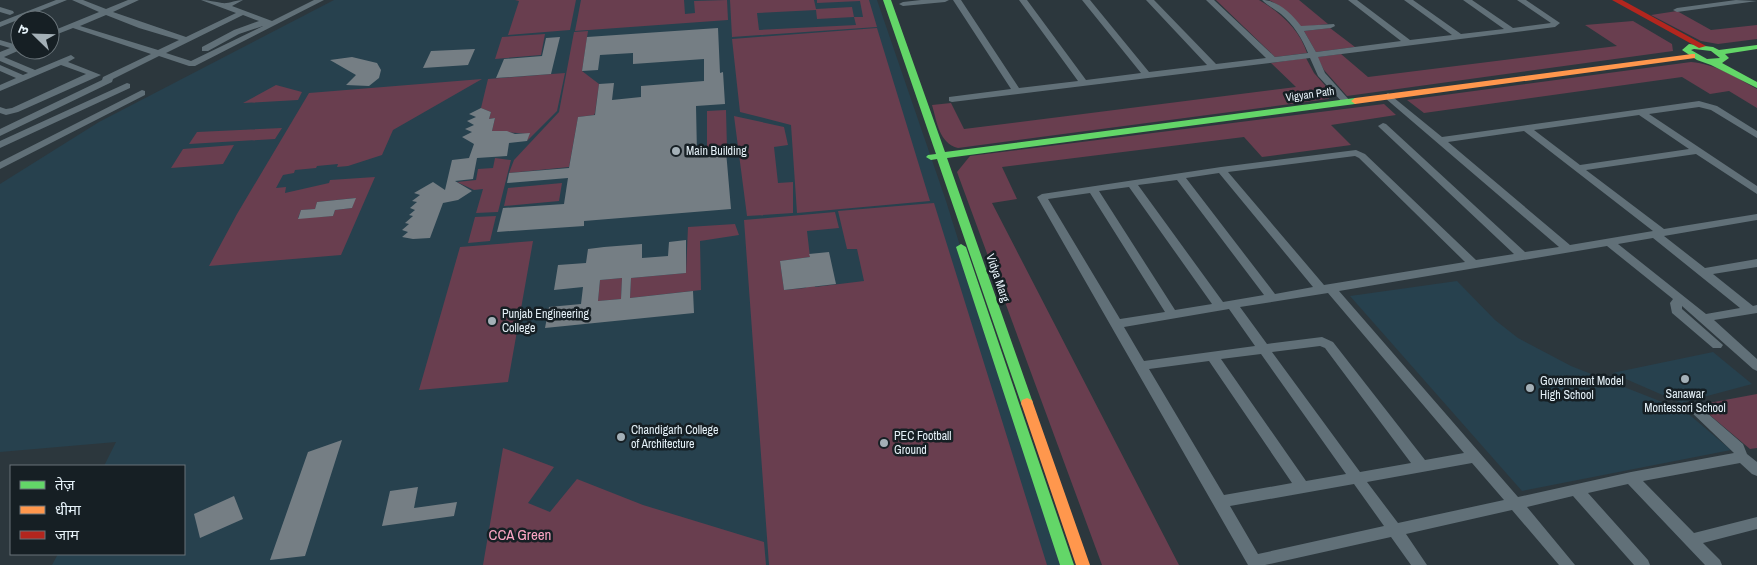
<svg xmlns="http://www.w3.org/2000/svg" width="1757" height="565" font-family="'Archivo Narrow','Noto Sans Devanagari',sans-serif">
<style>
.built{fill:#27414e}
.green{fill:#693e4f;fill-rule:evenodd}
.building{fill:#757e84;fill-rule:evenodd}
.lines{fill:none;stroke-linecap:round;stroke-linejoin:round}
.street{fill:#617078;fill-rule:evenodd}
.fast{fill:#63d668;fill-rule:evenodd}
.slow{fill:#ff974d;fill-rule:evenodd}
.jam{fill:#b3261e;fill-rule:evenodd}
.poi-dot{fill:#a4b0b7;stroke:#161f24;stroke-width:2}
.labels{text-anchor:middle;dominant-baseline:central;stroke-width:5;stroke-linejoin:round;paint-order:stroke}
.far-street-label{font-size:11px;fill:#e5f1f8;stroke:#161f24}
.poi-label{font-size:12px;fill:#e5f1f8;stroke:#161f24;text-anchor:start}
.street-label{font-size:12px;fill:#e5f1f8;stroke:#161f24}
.near-park-label{font-size:15px;fill:#faa5c3;stroke:#161f24}
</style>
<rect width="100%" height="100%" fill="#2c373d"/>
<path class="built" d="M334,0H877L946,201L1060,565H52L58,554H184V466H104L116,442L0,452V184L99,122Z
M1457,281L1495,320L1518,338L1571,366L1685,411L1731,450L1522,491L1350,296Z
M1713,352L1752,384L1681,403L1612,373Z"/>
<path class="green" d="M515,0H576L570,30L508,35L519,1Z
M581,0H684L685,14L695,13L694,1L727,0L728,20L575,31Z
M730,0H814L816,9L852,7L854,17H863L860,1L817,3V0H869L877,27L732,37ZM816,10L817,19L854,17L856,25L759,30L757,13Z
M1216,0H1259C1280,12 1300,30 1307,53L1275,57Z
M1269,0H1299L1328,24L1301,27L1278,5Z
M1677,11L1711,30L1757,25V39L1718,44L1701,41L1651,15Z
M1633,21L1672,44L1673,51L1347,96L1324,70L1317,57L1341,54L1368,77L1617,46L1585,25Z
M877,28L930,201L797,213L791,125L740,112L732,39Z
M1330,28L1355,47L1316,52L1304,31Z
M588,31L582,71L599,84L595,113L594,115L578,117L569,167L509,173L514,160L559,112L574,32Z
M545,34L541,55L495,59L502,37Z
M1306,58L1314,73L1331,92L1332,96L1328,99L958,148C939,143 937,122 932,105L951,103L964,129L1296,87L1271,63Z
M1691,62C1716,64 1735,77 1757,89V108L1729,91L1710,94L1682,77L1424,113L1407,100Z
M565,73L557,111L527,141L529,134L492,131L495,118L489,119L491,112L481,108L488,79Z
M482,79L393,130L382,155L348,166L337,167L338,164L317,166L316,168L295,170L294,173L283,175L276,188L286,187L285,193L329,183L330,180L375,177L341,255L209,266L237,214L309,93ZM355,198L352,208L335,210L333,216L298,218L301,210L315,209L317,202Z
M276,85L302,92L298,100L243,103Z
M1384,104L1396,115L1331,125L1351,145L1262,157L1244,137L1002,167L1017,199L992,203L1179,565H1102L957,172L970,156Z
M726,110L727,149L707,151V111Z
M734,116L784,127L788,145L774,147L778,183L793,182V213L747,216Z
M282,128L275,139L189,144L197,132Z
M234,145L223,164L171,168L183,149Z
M495,158L511,160L498,212L476,213L483,189L474,190L457,182L476,180L478,169L493,168Z
M562,183L559,201L504,206L508,188Z
M934,203L1047,565H769L744,220L835,212L839,228L807,231L810,257L780,261L784,290L805,288L814,283L815,287L864,281L857,249H847L838,211Z
M496,216L490,241L468,243L475,217Z
M735,224L739,235L700,241L701,290L630,298L631,278L686,273L688,227Z
M533,241L508,382L419,390L460,247Z
M622,278L621,299L598,301L600,280Z
M1757,394V448L1750,449L1698,405Z
M503,448L554,467L528,503L550,512L577,479L643,505L764,542L766,565H483Z"/>
<path class="building" d="M718,28L720,73L723,72L725,104L696,106L697,154L726,151L731,209L584,221V226L497,232L503,208L564,204L568,178L507,183L509,173L569,168L578,117L595,115L599,84L614,83L612,100L641,97V86L704,81V59L633,64V53L600,55L598,70L582,71L587,37Z
M560,37L551,74L496,78L504,59L542,56L546,38Z
M475,49L468,65L423,68L431,51Z
M352,57L377,63L381,70L379,78L369,86L346,85L356,75L330,60Z
M481,108L491,112L489,119L495,118L492,131H507L515,134L530,133L527,141L509,143L507,156L477,158L473,179L455,181L472,191L458,200L443,203L430,238L413,239L402,237L408,232L402,230L409,224L405,223L413,216L409,215L415,210L410,208L417,202L412,201L420,195L414,193L433,182L445,190L452,160L469,158L474,144L462,137L472,132L465,129L474,125L467,121L476,117L469,114Z
M356,198L352,208L335,210L333,216L298,219L301,210L315,209L317,202Z
M686,240V273L631,278L630,298L693,291L694,313L545,328L549,307L581,304L583,287L554,290L558,265L586,263L588,249L604,247L642,244V258L668,256L669,242ZM622,278L621,299L598,301L600,280Z
M829,252L836,284L784,290L780,261L810,257L809,254Z
M342,440L305,556L270,560L308,452Z
M418,487L414,508L457,502L454,516L382,526L390,491Z
M234,496L243,519L200,538L194,514Z"/>
<g class="lines">
<path class="street" d="M56,0H67L0,27V22Z
M72,0H83L106,9L128,0H139L113,12L186,37L236,13L201,0C209,0 215,2 222,3C228,4 236,0 243,0L232,6L272,21L314,0H324L195,66H189L159,56L113,79L112,82L0,136V129L102,80L103,77L151,54L73,28L50,37V32L99,12ZM106,15L139,28L179,40L158,50L80,26ZM243,15L259,21L234,30L202,47V51H208L239,34L263,26L191,61L166,53Z
M921,0H949L945,2L903,6L899,4L903,2Z
M953,0H961L1019,88L1078,81L1019,0H1027L1086,80L1141,73L1082,0H1090L1149,72L1207,65L1146,0H1154L1216,64L1266,58L1206,0H1214L1275,57L1308,53C1302,38 1293,24 1281,14C1275,9 1268,6 1262,0C1278,0 1292,14 1301,26L1334,24L1335,26L1331,28L1304,31L1316,52L1401,41L1348,0H1357L1410,40L1452,35L1404,0H1413L1461,34L1504,29L1463,0H1472L1513,28L1551,23L1517,0H1526L1560,23L1555,27L1318,57L1325,73L1351,102L1347,105L1344,104L1318,76L1310,58L952,102L949,101V97L1011,89Z
M1736,0L1757,1L1677,12L1673,10L1677,8Z
M0,7L13,11L14,13L10,15L0,12Z
M0,40L17,45H20V50L4,57L35,70L71,55L75,58L68,62L101,75L18,112L6,115L0,113V107L6,109L12,108L86,74L61,65L0,91V85L16,78L0,71V65L23,75L28,73L0,61V52L10,48L0,45Z
M127,83L130,84V88L0,148V141Z
M142,90L145,91V95L0,169V162Z
M1388,93L1442,137L1699,101L1717,106L1757,131V138L1711,110L1699,107L1649,114L1757,186V194L1696,154L1586,170L1664,229L1757,214V220L1664,236L1705,268L1757,259V267L1713,274L1753,306L1757,305V313L1714,320L1757,359V371L1753,369L1682,306V309L1723,345L1721,348H1713L1672,313L1670,303L1673,299L1607,246L1339,291L1518,497L1631,472L1734,453L1688,409L1689,406L1694,404L1699,406L1743,444L1747,454L1757,462V476L1752,474L1740,463L1643,481L1694,533L1757,517V529L1703,543L1720,560L1722,565H1705L1628,484L1588,493L1648,560L1650,565H1634L1573,496L1527,507L1575,565H1559L1512,510L1406,534L1427,565H1411L1391,537L1265,565H1248L1037,197L1042,194L1221,167L1356,150L1365,154L1476,260L1514,254L1380,128L1378,126L1383,123L1386,124L1525,252L1559,247L1385,98L1384,96ZM1639,115L1689,149L1580,165L1534,130ZM1524,131L1653,231L1570,245L1448,142ZM1355,156L1359,158L1465,262L1324,285L1228,172ZM1219,173L1313,287L1275,294L1186,178ZM1177,180L1264,295L1223,302L1138,185ZM1129,187L1212,304L1175,310L1099,191ZM1090,193L1165,312L1120,319L1048,199ZM1653,238L1740,308L1706,314L1618,244ZM1328,293L1464,453L1425,460L1333,342L1322,337L1267,344L1240,307ZM1229,309L1255,346L1144,361L1124,327ZM1320,346L1325,348L1411,463L1360,472L1272,352ZM1261,354L1346,474L1306,481L1221,359ZM1209,361L1292,483L1224,495L1149,369ZM1472,463L1504,500L1398,523L1367,482ZM1354,484L1384,526L1258,554L1230,506Z"/>
<path class="fast" d="M883,0H891L945,152L1355,98L1359,101L1355,104L947,158L1033,403L1032,406L1027,408L1022,406L1021,403L937,159L931,160L926,157L928,155L936,154Z
M1689,44L1713,47L1719,50L1757,45V49L1725,54L1729,58L1722,63L1757,82V88L1711,65L1697,60L1682,50ZM1694,49L1711,51L1720,58L1707,59L1691,50Z
M961,244L966,247L1074,565H1060L956,247Z"/>
<path class="slow" d="M1692,54H1695V58L1355,104L1351,101L1355,98Z
M1027,398L1032,400L1033,403L1090,565H1076L1021,403L1022,400Z"/>
<path class="jam" d="M1612,0H1622L1706,46L1699,48Z"/>
</g>
<g class="poi-dot">
<circle cx="676" cy="151" r="5"/>
<circle cx="492" cy="321" r="5"/>
<circle cx="1685" cy="379" r="5"/>
<circle cx="1530" cy="388" r="5"/>
<circle cx="621" cy="437" r="5"/>
<circle cx="884" cy="443" r="5"/>
</g>
<g class="labels">
<g class="far-street-label">
<text transform="translate(1310 94) rotate(-8)">Vigyan Path</text>
</g>
<g class="poi-label">
<text x="686" y="151">Main Building</text>
<text x="502" y="314">Punjab Engineering<tspan x="502" dy="14">College</tspan></text>
<text x="1540" y="381">Government Model<tspan x="1540" dy="14">High School</tspan></text>
<text x="1685" y="394" text-anchor="middle">Sanawar<tspan x="1685" dy="14">Montessori School</tspan></text>
<text x="631" y="430">Chandigarh College<tspan x="631" dy="14">of Architecture</tspan></text>
<text x="894" y="436">PEC Football<tspan x="894" dy="14">Ground</tspan></text>
</g>
<g class="street-label">
<text transform="translate(998 278) rotate(71)">Vidya Marg</text>
</g>
<g class="near-park-label">
<text x="520" y="534">CCA Green</text>
</g>
</g>
<rect x="10" y="465" width="175" height="90" fill="#161f24" stroke="#697379"/>
<rect x="20" y="481" width="25" height="8" fill="#63d668" stroke="#697379"/>
<text x="55" y="490" font-size="15" fill="#e5f1f8">तेज़</text>
<rect x="20" y="506" width="25" height="8" fill="#ff974d" stroke="#697379"/>
<text x="55" y="515" font-size="15" fill="#e5f1f8">धीमा</text>
<rect x="20" y="531" width="25" height="8" fill="#b3261e" stroke="#697379"/>
<text x="55" y="540" font-size="15" fill="#e5f1f8">जाम</text>
<g transform="translate(35 35) rotate(293)"><circle r="24" fill="#161f24" stroke="#697379"/>
<path d="M0-4L9 19L0 12L-9 19Z" fill="#a4b0b7"/>
<text y="-8" font-size="14" font-weight="bold" text-anchor="middle" fill="#e5f1f8">उ</text>
</g>
</svg>
